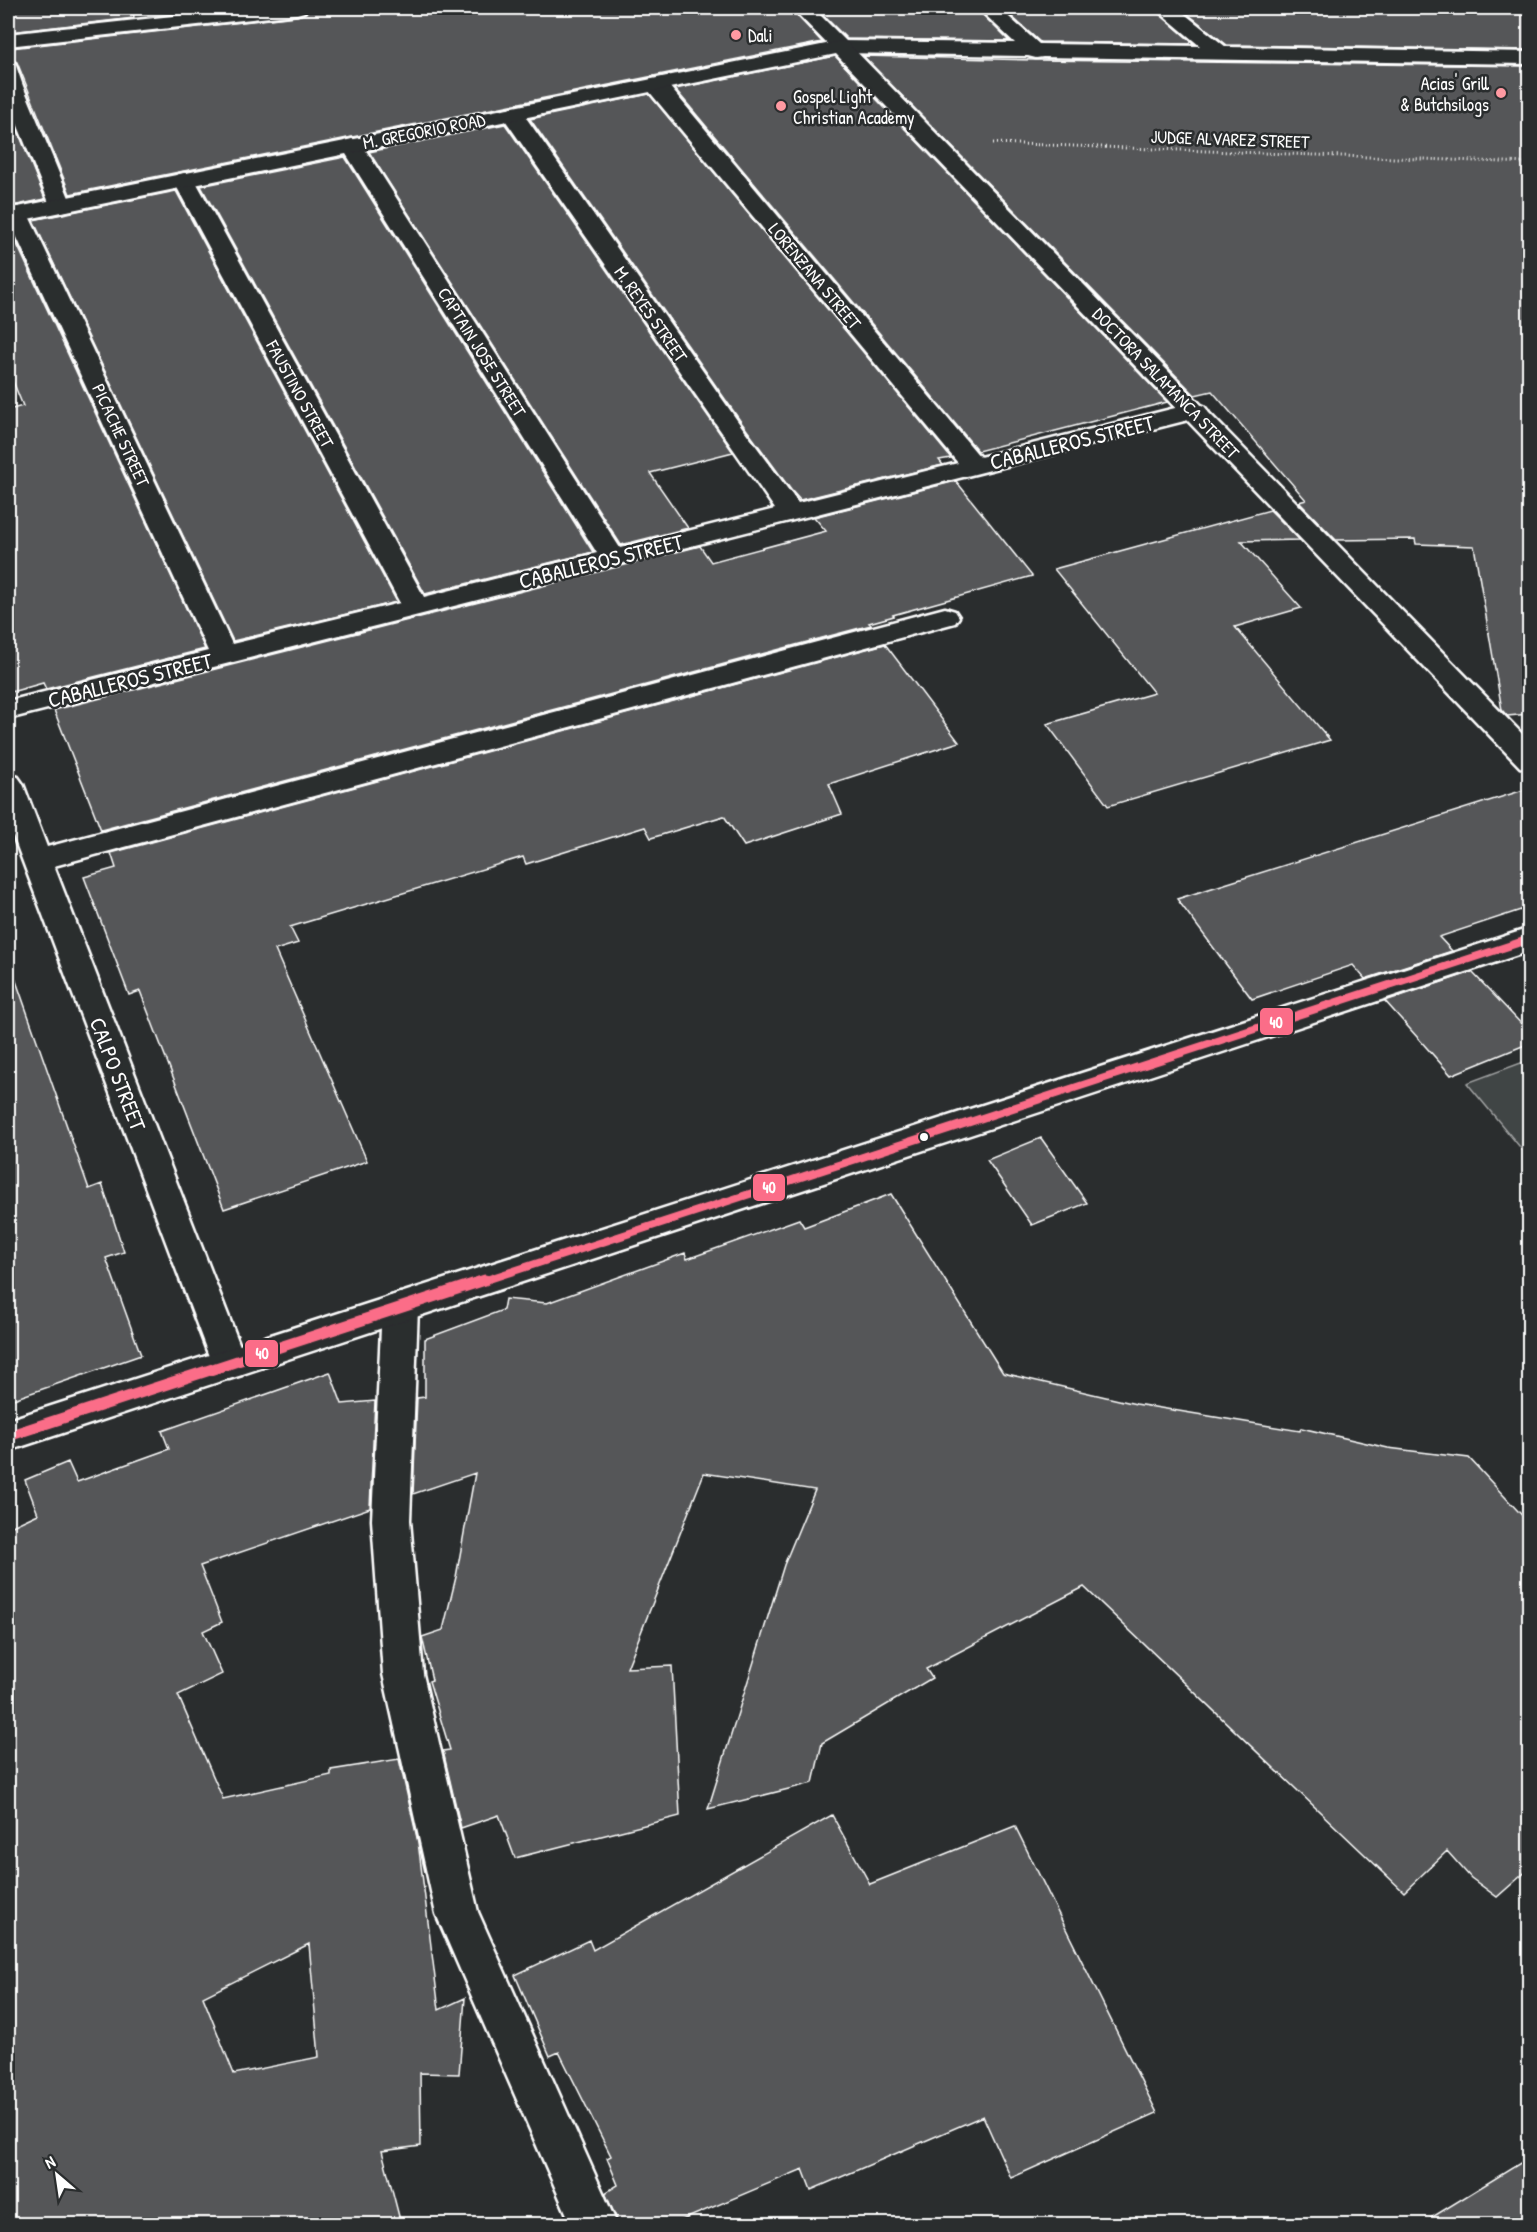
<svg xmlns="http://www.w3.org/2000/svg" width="1537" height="2232" font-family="'Patrick Hand',sans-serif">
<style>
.green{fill:#414445;stroke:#a0a2a2;stroke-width:1.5}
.building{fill:#555758;stroke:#fff;stroke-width:1.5;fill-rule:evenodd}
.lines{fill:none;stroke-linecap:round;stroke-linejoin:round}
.minor-casing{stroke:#fff;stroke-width:5}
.tertiary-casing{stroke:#fff;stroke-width:5}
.secondary-casing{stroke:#fff;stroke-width:5}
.path{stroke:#fff;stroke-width:3;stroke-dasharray:1 3;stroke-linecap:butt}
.minor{fill:#2a2d2e;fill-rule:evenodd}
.tertiary{fill:#2a2d2e;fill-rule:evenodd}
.secondary{fill:#2a2d2e;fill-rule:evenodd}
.bus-1-far1-casing{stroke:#2a2d2e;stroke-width:13}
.bus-1-casing{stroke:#2a2d2e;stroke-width:16}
.bus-1-far1{stroke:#fb6d88;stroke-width:8}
.bus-1{stroke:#fb6d88;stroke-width:11}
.poi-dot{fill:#ff9aa2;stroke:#2a2d2e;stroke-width:2}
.bus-dot{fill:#fff;stroke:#2a2d2e;stroke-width:2}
.labels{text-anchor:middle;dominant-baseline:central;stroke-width:5;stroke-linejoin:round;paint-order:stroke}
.far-poi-label{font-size:18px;fill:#fff;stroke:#2a2d2e;text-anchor:start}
.far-street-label{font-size:18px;fill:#fff;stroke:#2a2d2e}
.street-label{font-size:22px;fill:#fff;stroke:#2a2d2e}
.line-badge{stroke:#2a2d2e;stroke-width:2}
.badge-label{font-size:16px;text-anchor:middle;font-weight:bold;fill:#fff}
</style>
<rect width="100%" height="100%" fill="#2a2d2e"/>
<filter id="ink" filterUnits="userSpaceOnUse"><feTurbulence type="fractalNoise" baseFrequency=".0167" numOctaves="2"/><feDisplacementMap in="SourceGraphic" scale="12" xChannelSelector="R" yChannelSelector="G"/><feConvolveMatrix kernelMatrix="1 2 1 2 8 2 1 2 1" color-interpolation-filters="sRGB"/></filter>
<g filter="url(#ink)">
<path class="green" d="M1529,1060H1530L1529,1158L1467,1083Z"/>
<path class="building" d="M9,8H133L134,18L10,32Z
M309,8H790L822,42L70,194L17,62L12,60L11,48L297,16L306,13Z
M816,8H976L1009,41L847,39Z
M1002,8H1153L1194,44L1040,42Z
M1180,8H1521L1523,15H1530V50L1227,45Z
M835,56L1167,402L978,451L675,89Z
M863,56L1036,60L1530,66V714L1507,716L1502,710L1474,546L1416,544L1415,539L1336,540L1299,502L1306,500L1212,391L1195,395Z
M649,94L951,458L939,460L943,465L800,500L791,490L741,422L530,119Z
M8,106L45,199L8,207Z
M505,124L733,452L650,473L688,528L621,545L369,152Z
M345,157L593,552L425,594L201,186Z
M176,191L397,602L233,641L33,220Z
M8,225L205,649L46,689L43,683L8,693V410L23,406L8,369Z
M956,481L1032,576L893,615L894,616L869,623L871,625L101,830L54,710L700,546L711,562L826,531L814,517Z
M1270,510L1300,540L1241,541L1301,608L1235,627L1330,740L1108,806L1047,724L1154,693L1054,569Z
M885,644L959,742L829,784L842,814L744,846L724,816L651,838L645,827L526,864L523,857L290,927L298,943L275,950L367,1161L224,1209L140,991L129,995L84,877L116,868L111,853Z
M1530,788V907L1439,937L1452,951L1365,979L1353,965L1252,999L1177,899Z
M1472,972L1530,1033V1043L1451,1075L1385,1001Z
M15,978L89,1189L102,1184L124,1252L106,1258L141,1355L8,1401V979Z
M1041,1138L1087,1203L1032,1225L987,1160Z
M891,1194L1003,1373L1136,1404L1300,1431L1301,1428L1388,1448L1469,1458L1530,1524V1868L1497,1897L1471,1878L1447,1851L1404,1892L1084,1587L926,1669L932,1678L822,1743L813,1783L708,1809L784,1565L815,1490L704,1473L627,1668L672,1666L680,1816L515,1858L499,1815L461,1828L443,1751L450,1750L429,1681L432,1680L422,1637L443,1630L456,1577L475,1473L413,1494L417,1398L425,1397V1339L503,1310L505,1299L547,1303L685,1253L687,1259L799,1219L804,1227Z
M330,1372L342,1404L375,1401L370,1508L200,1566L222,1622L203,1631L222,1674L178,1695L223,1799L331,1775V1770L399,1759L418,1842L439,2010L465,1998L459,2074L420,2073L421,2146L382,2151L401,2224H8V1528L38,1514L25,1480L68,1462L77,1482L169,1449L162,1431ZM309,1944L319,2057L234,2074L203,1997Z
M832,1815L870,1884L1015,1826L1157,2113L1011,2178L983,2116L811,2190L803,2169L673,2224H619L605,2193L618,2185L607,2158L611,2156L559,2052L550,2056L515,1975L589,1940L593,1950Z
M1530,2157V2224H1421Z"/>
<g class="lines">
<defs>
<path id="minor" d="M246,8H307L304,12L297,14L8,46V34Z
M978,8H999L1039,44L1200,46L1155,8H1177L1226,47L1530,52V64L1043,57L1036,58L1028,56L841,53L834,51L831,47L834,43L841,41L1015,43Z
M8,61L15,63L23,86L72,205L69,210L61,212L53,210L50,205L8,101Z
M656,79L664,80L980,457L1195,403L1204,406L1208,411L1204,416L8,719V701L208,651L8,218L9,209L17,207L25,209L28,214L232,644L400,603L173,180L176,175L184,173L192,175L195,180L424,597L597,553L341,146L344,141L352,139L360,141L363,146L620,548L775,509L501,114L504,109L512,108L520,109L739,423L798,503L958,463L648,90L645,85L648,80Z
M945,608L955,611L959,617L955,623L54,866L247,1364L242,1375L229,1379L216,1375L8,822V774L18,777L23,784L47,847Z
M400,1293L412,1297L418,1307L410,1520L423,1674L478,1912L617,2224H571L436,1914L383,1674L372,1520L382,1307L388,1297Z"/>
<path id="tertiary" d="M792,8H813L848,43L851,47L848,51L841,53L834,51Z
M1530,928V951L8,1451V1420Z"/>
<path id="secondary" d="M841,41L848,43L1530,742V770L1520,767L836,54L8,223V209Z"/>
</defs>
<use href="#minor" class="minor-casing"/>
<use href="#tertiary" class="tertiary-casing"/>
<use href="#secondary" class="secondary-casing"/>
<path class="path" d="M993,143L1530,163"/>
<use href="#minor" class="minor"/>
<use href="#tertiary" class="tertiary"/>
<use href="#secondary" class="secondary"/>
<defs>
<path id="bus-1-far1" d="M480,1282L1530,939"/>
<path id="bus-1" d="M8,1436L485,1280"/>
</defs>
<use href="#bus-1-far1" class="bus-1-far1-casing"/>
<use href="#bus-1" class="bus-1-casing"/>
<use href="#bus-1-far1" class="bus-1-far1"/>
<use href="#bus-1" class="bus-1"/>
</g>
</g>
<g class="poi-dot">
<circle cx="736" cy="35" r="6"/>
<circle cx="1501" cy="93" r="6"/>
<circle cx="781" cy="106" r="6"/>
</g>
<circle class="bus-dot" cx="924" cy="1137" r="5"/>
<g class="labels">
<g class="far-poi-label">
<text x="748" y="35">Dali</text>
<text x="1489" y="83" text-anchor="end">Acias' Grill<tspan x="1489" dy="21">&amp; Butchsilogs</tspan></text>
<text x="793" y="96">Gospel Light<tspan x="793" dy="21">Christian Academy</tspan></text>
</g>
<g class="far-street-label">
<text transform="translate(424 131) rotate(-11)">M. GREGORIO ROAD</text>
<text transform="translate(1230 139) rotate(2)">JUDGE ALVAREZ STREET</text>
<text transform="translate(815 276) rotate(50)">LORENZANA STREET</text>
<text transform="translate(651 314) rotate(55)">M. REYES STREET</text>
<text transform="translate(482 352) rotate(58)">CAPTAIN JOSE STREET</text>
<text transform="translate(1166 383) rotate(46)">DOCTORA SALAMANCA STREET</text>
<text transform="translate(300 394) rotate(61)">FAUSTINO STREET</text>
<text transform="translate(121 435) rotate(65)">PICACHE STREET</text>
</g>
<g class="street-label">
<text transform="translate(1072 442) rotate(-14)">CABALLEROS STREET</text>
<text transform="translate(601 561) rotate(-14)">CABALLEROS STREET</text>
<text transform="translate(130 680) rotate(-14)">CABALLEROS STREET</text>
<text transform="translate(118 1074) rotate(69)">CALPO STREET</text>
</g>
</g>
<g class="line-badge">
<rect x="1259" y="1007" width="35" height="29" rx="6" fill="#fb6d88"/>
<rect x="752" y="1173" width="34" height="29" rx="6" fill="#fb6d88"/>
<rect x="244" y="1339" width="35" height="29" rx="6" fill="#fb6d88"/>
</g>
<g class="badge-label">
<text x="1276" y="1028">40</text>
<text x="769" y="1193">40</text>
<text x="262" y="1359">40</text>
</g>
<rect width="1537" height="2232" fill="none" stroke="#2a2d2e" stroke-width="30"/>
<rect x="15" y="15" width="1507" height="2202" fill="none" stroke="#fff" stroke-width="2" filter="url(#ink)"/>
<g transform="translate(57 2175) rotate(331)" stroke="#2a2d2e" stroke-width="4.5" paint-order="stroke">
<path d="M0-4.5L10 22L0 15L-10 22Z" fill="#ffffff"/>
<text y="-9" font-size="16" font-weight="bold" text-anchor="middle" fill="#ffffff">N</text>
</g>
</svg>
